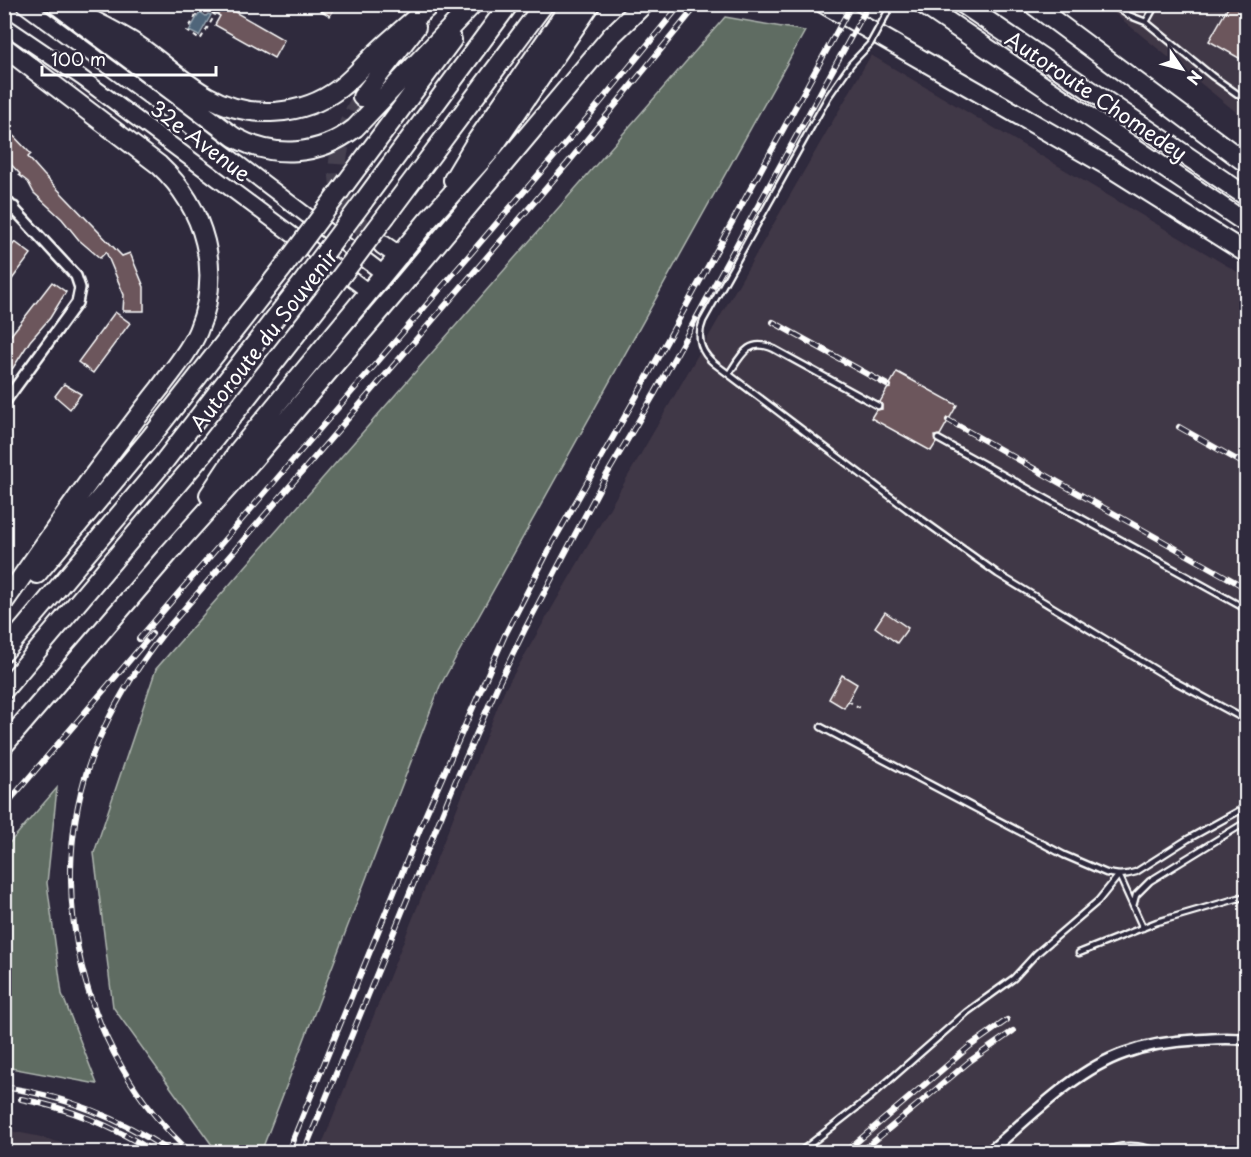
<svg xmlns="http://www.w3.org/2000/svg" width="1251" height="1157" font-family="'Playpen Sans',sans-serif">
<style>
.built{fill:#413746}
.green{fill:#5f6c62;stroke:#afb6b0;stroke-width:1.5}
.water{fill:#4f657a;stroke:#95a3af;stroke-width:1.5}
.building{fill:#6c565b;stroke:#fff;stroke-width:1.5}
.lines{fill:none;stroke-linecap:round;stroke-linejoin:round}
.motorway-tunnel{stroke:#443f50;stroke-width:18;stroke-dasharray:18 9;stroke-linecap:butt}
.service-casing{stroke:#fff;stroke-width:9}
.minor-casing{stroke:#fff;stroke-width:14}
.secondary-casing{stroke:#fff;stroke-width:18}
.motorway-casing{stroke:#fff;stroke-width:22}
.path{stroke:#fff;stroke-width:2;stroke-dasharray:4.5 4.5;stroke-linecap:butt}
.service{stroke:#2f2a3d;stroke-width:4.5}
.minor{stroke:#2f2a3d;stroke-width:9}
.secondary{stroke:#2f2a3d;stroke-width:14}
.motorway{stroke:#2f2a3d;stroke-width:18}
.rail-casing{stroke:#fff;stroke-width:6}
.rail{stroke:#2f2a3d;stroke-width:4;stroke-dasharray:11;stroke-linecap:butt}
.service-bridge-casing{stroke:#fff;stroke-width:9;stroke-linecap:butt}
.motorway-bridge-casing{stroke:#fff;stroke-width:22;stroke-linecap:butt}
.service-bridge{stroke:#2f2a3d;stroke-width:4.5}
.motorway-bridge{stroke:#2f2a3d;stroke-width:18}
.labels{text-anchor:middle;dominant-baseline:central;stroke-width:5;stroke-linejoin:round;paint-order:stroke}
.street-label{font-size:21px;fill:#fff;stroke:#2f2a3d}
</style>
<rect width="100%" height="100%" fill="#2f2a3d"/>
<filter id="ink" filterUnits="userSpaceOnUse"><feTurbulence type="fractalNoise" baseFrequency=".0167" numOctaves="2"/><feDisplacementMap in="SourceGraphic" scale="12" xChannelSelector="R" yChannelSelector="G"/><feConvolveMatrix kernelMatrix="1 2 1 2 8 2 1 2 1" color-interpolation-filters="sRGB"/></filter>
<g filter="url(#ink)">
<path class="built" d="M1104,5H1246V120Z
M871,55L1246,277V1152H319L504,691Z
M5,1130L37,1136L93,1152H5Z"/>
<path class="green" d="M725,17L805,31L440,686L261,1152H244L212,1145L113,1007L94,853L156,669Z
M57,788L47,883L62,994L97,1084L5,1067V848Z"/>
<path class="water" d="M200,12L206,16L208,14L211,15L199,36L189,31Z"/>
<path class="building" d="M199,4H221L284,40L274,58L215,25L220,16Z
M310,4H337L330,16Z
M1230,4H1246V62L1209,41Z
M4,126L31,154L28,157L44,175L122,256L130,253L144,287V311H123L124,295L106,252L100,258L79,240L62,219L34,193L28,182L19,175L20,174L4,157Z
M15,242L31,254L4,290V256Z
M52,282L66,292L50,318L30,341L13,368L4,374V338L8,332L11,335Z
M115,312L130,323L93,373L78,362Z
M897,372L957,405L940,435L934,436L936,443L931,451L871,418L876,410L882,409V405L880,402Z
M64,384L81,394L70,409L55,396Z
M885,612L908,628L897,643L875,627Z
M842,675L857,684L844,708L829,699Z"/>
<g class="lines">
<path class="motorway-tunnel" d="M362,97C328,153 325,204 382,244"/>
<defs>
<path id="service" d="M1112,4L1128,15L1146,22
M1156,4L1146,22L1212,76L1246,100
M870,44L851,64L828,97L703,321C696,338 701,353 715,364L907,509L998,574L1174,681L1246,720
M729,374C741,355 749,337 774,349L878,406
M938,439L1246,609
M821,727L1064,855L1106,873L1119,875L1128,874L1136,872L1188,839L1246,807
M1119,875L1143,928
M1133,906L1136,895L1150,881L1246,822
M1079,953L1157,922L1246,896
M800,1152L869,1098L967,1012L1014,978L1036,954L1098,901L1119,875
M1106,1152C1119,1143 1142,1145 1157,1152"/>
<path id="minor" d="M4,198L76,276L80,288L77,303L4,403
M4,219L14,207
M989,1152C1028,1119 1075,1070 1125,1053C1147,1045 1173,1041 1196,1040C1213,1039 1230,1037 1246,1040"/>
<path id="secondary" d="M23,4L169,111L384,274
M4,25L82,78L369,292"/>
<path id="motorway" d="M56,4L234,137C274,159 319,156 355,128L473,4
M824,4L1106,165L1246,253
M922,4L1246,223
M963,4L1246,196
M1032,4L1246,163
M89,18C105,27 122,35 137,45C161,61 182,82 207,96C248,120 302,117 340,88C355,77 366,62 379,50C396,34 414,20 431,4
M4,47L159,165C205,208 223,272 198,331C189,352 173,370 160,388C140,413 121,439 102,464C68,509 37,556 4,602
M362,97L416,27
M453,180L477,140L571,4
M340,191L452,40
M363,202L509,4
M386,216L544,4
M383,245L399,256
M209,495L239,450L428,220L491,150L591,4
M37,574L150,438L282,269
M4,652L163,463L306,278
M4,690L202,455L330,291
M4,745L169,553L252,461L404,283L612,35L644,4"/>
</defs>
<use href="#service" class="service-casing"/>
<use href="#minor" class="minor-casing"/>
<use href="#secondary" class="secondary-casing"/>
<use href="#motorway" class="motorway-casing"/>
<path class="path" d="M196,4C202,8 209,11 215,15L200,40L187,31L201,7L202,4
M848,701L862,709"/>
<use href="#service" class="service"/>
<use href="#minor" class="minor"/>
<use href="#secondary" class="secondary"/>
<use href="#motorway" class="motorway"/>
<defs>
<path id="rail" d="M773,322L889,386
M948,420L1246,588
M1179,427L1246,465
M139,639L589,116L681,4
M4,807L152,634
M4,1087C65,1096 120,1118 171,1152
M21,1099C69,1108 113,1126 154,1152
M190,1152C82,1055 41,887 94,751C112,706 137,667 166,630L567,164L698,4
M288,1152L426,814L505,635L553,542L640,390L852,4
M304,1152L453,787L497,687L525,629L606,476L655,393L869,4
M845,1152L970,1046L1007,1020
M861,1152L970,1061L1013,1031"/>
</defs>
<use href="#rail" class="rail-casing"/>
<use href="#rail" class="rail"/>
<defs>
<path id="service-bridge" d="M870,44L892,4"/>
<path id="motorway-bridge" d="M282,269L340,191
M306,278L363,202
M330,291L386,216"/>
</defs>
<use href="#service-bridge" class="service-bridge-casing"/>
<use href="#motorway-bridge" class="motorway-bridge-casing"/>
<use href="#service-bridge" class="service-bridge"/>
<use href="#motorway-bridge" class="motorway-bridge"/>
</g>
</g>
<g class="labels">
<g class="street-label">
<text transform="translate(1097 95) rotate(34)">Autoroute Chomedey</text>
<text transform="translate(201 140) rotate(37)">32e Avenue</text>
<text transform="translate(263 339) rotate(-52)">Autoroute du Souvenir</text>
</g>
</g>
<rect width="1251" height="1157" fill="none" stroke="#2f2a3d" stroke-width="24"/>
<rect x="12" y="12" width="1227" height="1133" fill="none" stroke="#fff" stroke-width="2" filter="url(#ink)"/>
<g transform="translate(1182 69) rotate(125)" stroke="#2f2a3d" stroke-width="4.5" paint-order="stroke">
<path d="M0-4.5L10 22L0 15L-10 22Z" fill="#ffffff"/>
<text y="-9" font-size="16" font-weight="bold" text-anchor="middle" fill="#ffffff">N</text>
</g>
<path d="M42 66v9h174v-9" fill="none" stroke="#ffffff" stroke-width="3"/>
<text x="51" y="66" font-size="18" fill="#ffffff" stroke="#2f2a3d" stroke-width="4.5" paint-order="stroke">100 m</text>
</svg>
